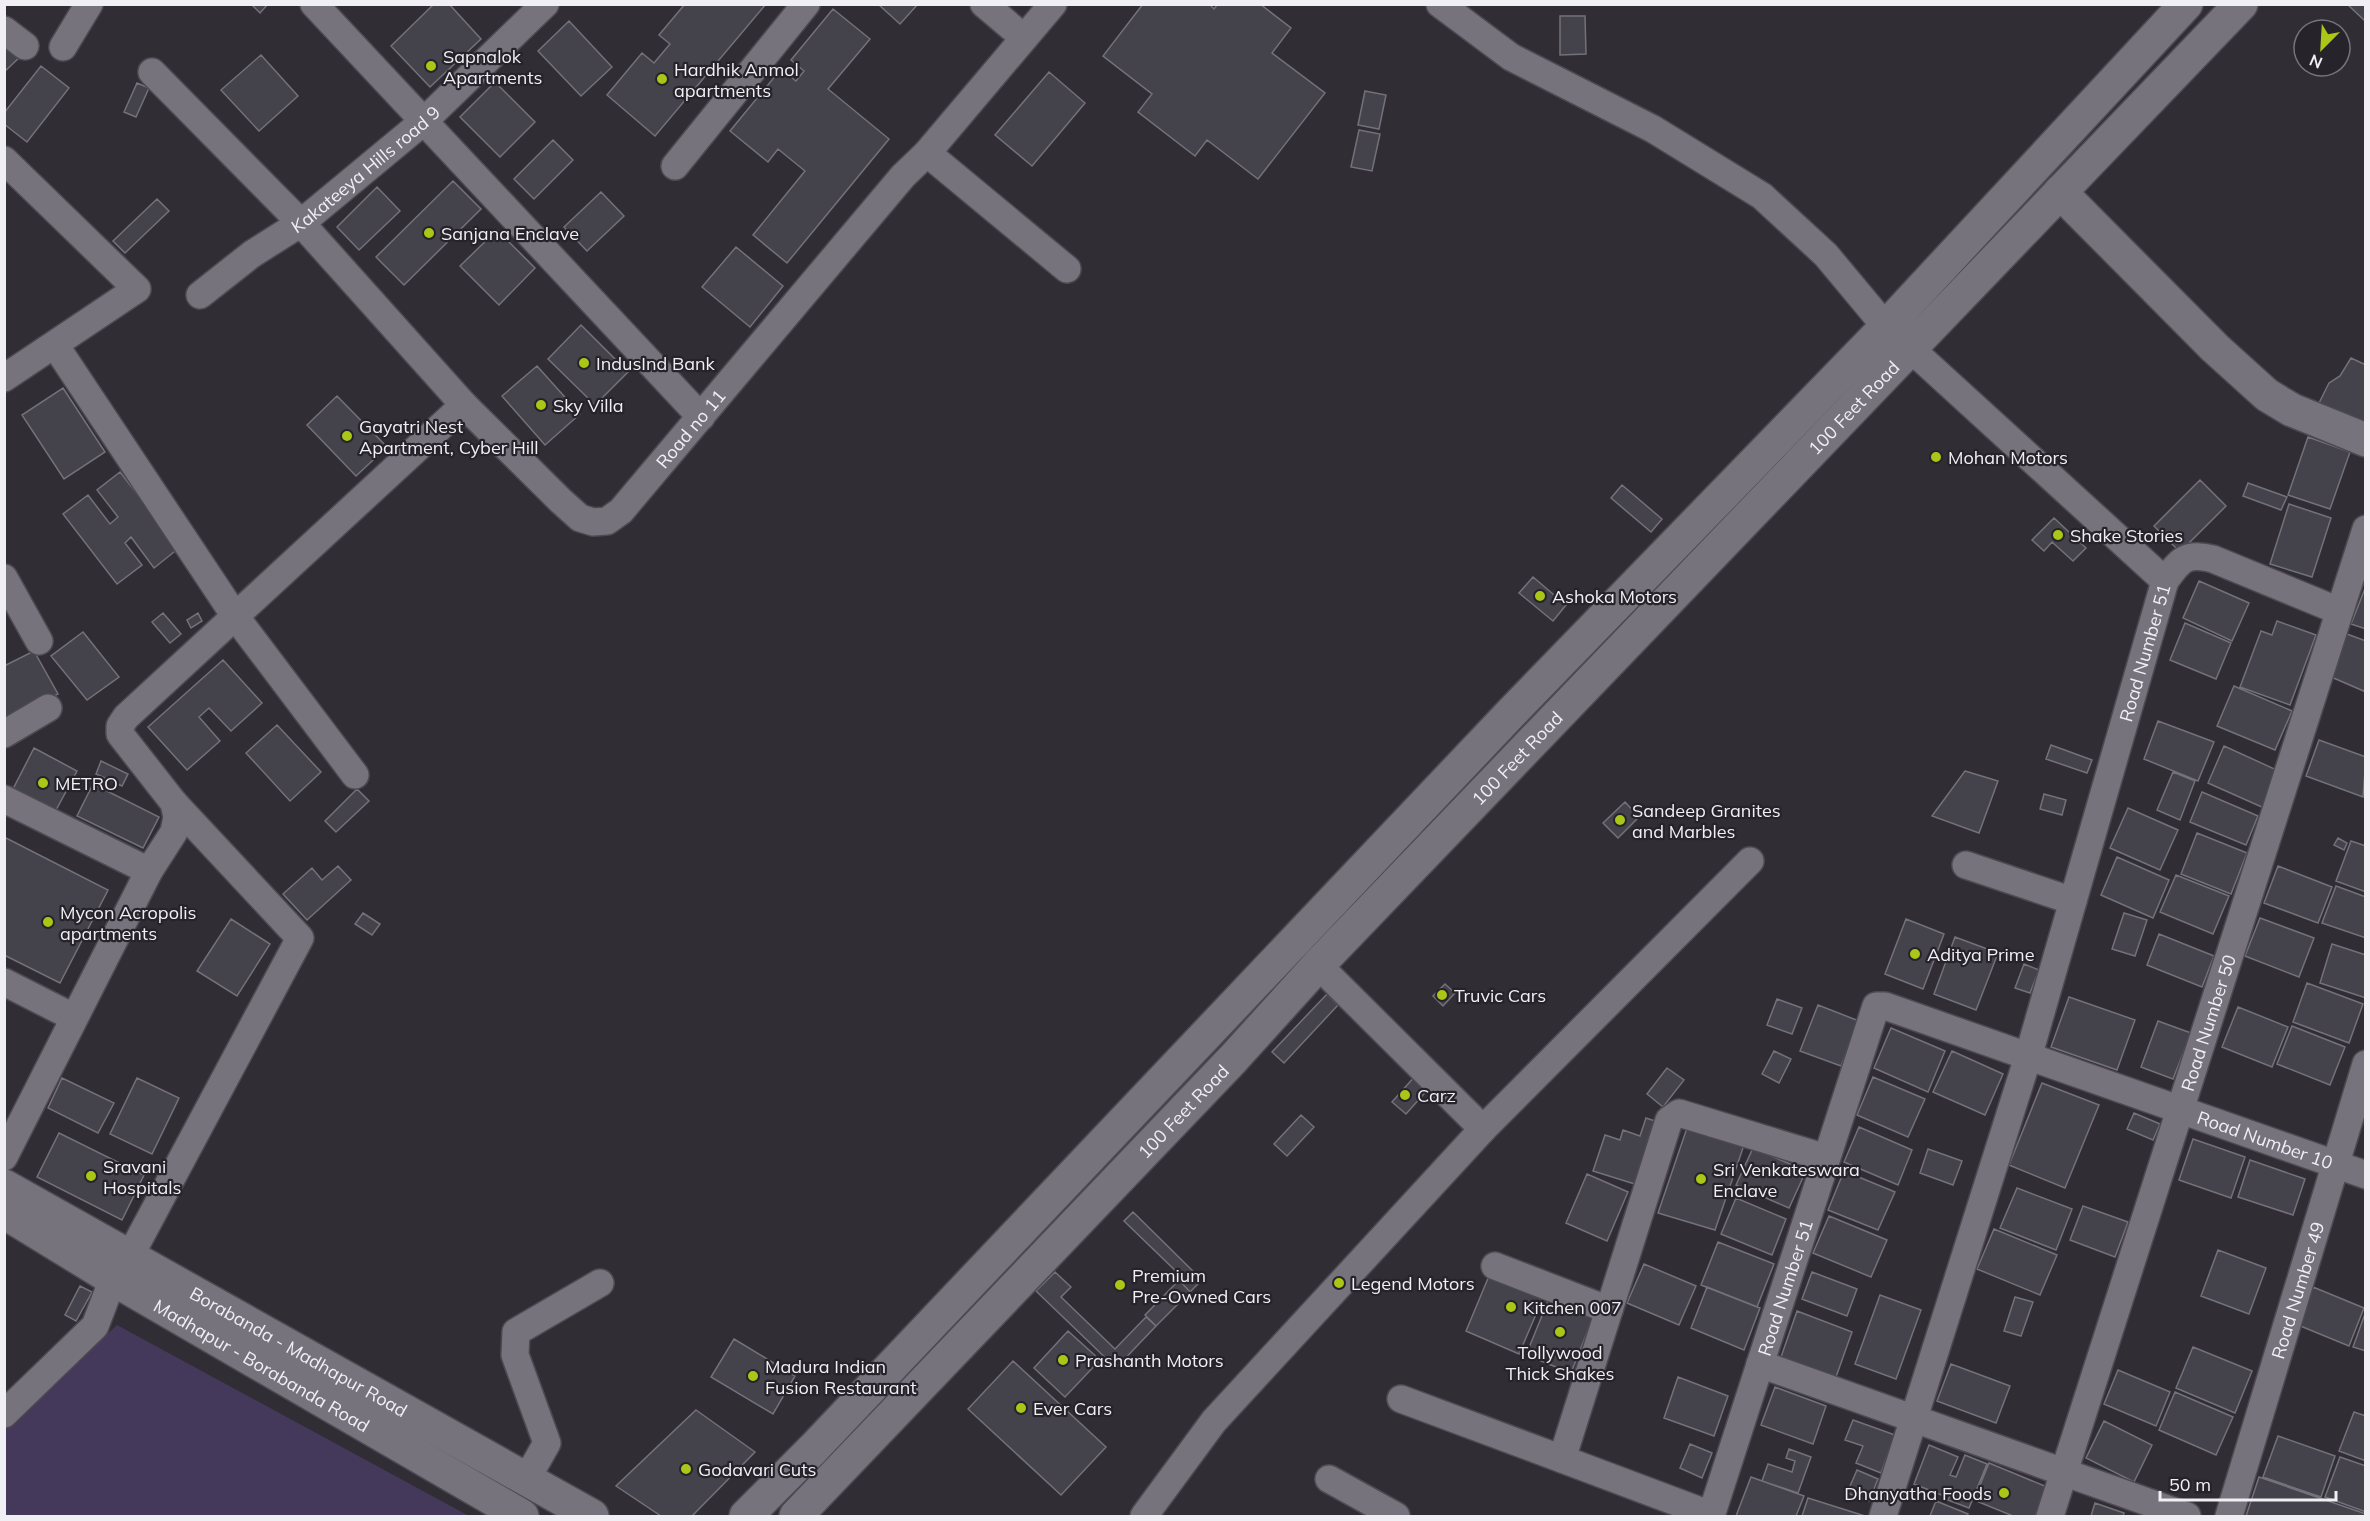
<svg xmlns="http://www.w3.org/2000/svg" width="2370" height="1521" font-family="Mulish,sans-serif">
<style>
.green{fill:#45395b}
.building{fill:#44424a;stroke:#74717a;stroke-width:1.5}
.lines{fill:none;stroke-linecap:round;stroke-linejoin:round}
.street-casing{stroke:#4c4951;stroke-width:30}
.secondary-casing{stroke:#4c4951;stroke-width:36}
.street{stroke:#76737d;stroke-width:27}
.secondary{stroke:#76737d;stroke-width:33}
.poi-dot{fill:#aac717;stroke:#26232b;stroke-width:2}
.labels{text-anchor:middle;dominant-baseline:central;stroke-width:4.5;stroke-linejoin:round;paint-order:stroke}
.poi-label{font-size:18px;fill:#f0eff4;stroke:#26232b;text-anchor:start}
.street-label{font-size:18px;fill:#f0eff4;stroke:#26232b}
</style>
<rect width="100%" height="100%" fill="#302d35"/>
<path class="green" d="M117,1325L469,1516H5V1430Z"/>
<path class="building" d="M251,4H268L260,13Z
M434,4H449L481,39L430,87L391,46Z
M685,4H766L655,136L607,95L642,53L654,63L670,44L659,35Z
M878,4H918L900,24Z
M1143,4H1209L1214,9L1218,4H1260L1291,28L1272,53L1325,93L1258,179L1207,140L1195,156L1138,112L1152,94L1103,56Z
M2347,4H2366V18L2364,20Z
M833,9L870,39L828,89L889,139L787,263L753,235L805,171L778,149L768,162L730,131L781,69L796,81L804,71L791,60Z
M1560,16H1585L1586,54L1560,55Z
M569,21L612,67L581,96L538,51Z
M4,39L21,56L4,72Z
M261,55L298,96L259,131L221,90Z
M41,66L69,88L27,142L4,124V113Z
M1049,72L1085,103L1032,166L995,135Z
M495,82L535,122L500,157L460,117Z
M137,83L149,88L136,117L124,112Z
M1365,91L1386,95L1379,129L1358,125Z
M1359,130L1380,134L1372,171L1351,167Z
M553,140L573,160L534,199L514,179Z
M453,181L481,209L404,285L376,257Z
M377,187L400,211L359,250L337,227Z
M601,192L624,216L587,251L564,227Z
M157,199L169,211L125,253L113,241Z
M497,230L535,268L499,305L460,266Z
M736,247L783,286L750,327L702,287Z
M581,325L628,372L595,405L548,359Z
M2351,358L2366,365V422L2319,403L2329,383L2340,376Z
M537,366L580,414L545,445L502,396Z
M63,388L105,452L64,479L22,415Z
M337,396L387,447L356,476L307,425Z
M2308,437L2350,452L2330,509L2288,495Z
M120,472L179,548L154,568L131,537L125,543L142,565L117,584L63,514L88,495L110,524L118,517L97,490Z
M2200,480L2226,506L2180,552L2154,526Z
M2248,483L2287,497L2281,510L2243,496Z
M1622,485L1662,519L1651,532L1611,498Z
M2289,504L2331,518L2312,577L2270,564Z
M2054,518L2086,548L2073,561L2052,542L2044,551L2032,540Z
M1533,577L1566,605L1553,621L1519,593Z
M2199,581L2249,603L2232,641L2183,618Z
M2366,586V629L2351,624Z
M163,613L181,634L170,643L152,622Z
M198,613L202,621L191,628L187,620Z
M2277,621L2316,635L2290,705L2240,687L2261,631L2272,635Z
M2185,623L2231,643L2216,679L2170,660Z
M83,632L119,677L87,700L51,656Z
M2347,634L2366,641V692L2329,676Z
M34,651L58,694L4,722V666Z
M223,660L262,703L231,731L209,708L199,717L220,741L187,770L148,727Z
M2234,686L2292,711L2275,750L2217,726Z
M2158,721L2214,742L2198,781L2144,759Z
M277,725L321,772L290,801L246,753Z
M2319,740L2366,757L2363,797L2306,776Z
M2051,745L2092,760L2087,773L2046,759Z
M2224,746L2281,772L2264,808L2208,783Z
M34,748L77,771L55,812L13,789Z
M101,761L128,774L122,786L96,774Z
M1965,771L1998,781L1979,833L1932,816Z
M2173,772L2195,781L2180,820L2157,810Z
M93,784L159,817L143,848L77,816Z
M357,789L369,801L336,832L325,821Z
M2202,792L2258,816L2246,845L2190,822Z
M2044,794L2066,800L2062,815L2040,809Z
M1625,802L1639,817L1618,838L1603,823Z
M2128,808L2178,830L2160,870L2110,848Z
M2197,833L2247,853L2231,894L2181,874Z
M4,837L108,890L60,983L4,955Z
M2338,838L2347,843L2344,850L2334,845Z
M2351,841L2366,846V892L2336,881Z
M2117,857L2169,880L2153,918L2101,895Z
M338,866L351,880L307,920L283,894L312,868L322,880Z
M2278,866L2332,887L2318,923L2264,903Z
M2176,875L2229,896L2213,934L2160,912Z
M2336,886L2366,897V938L2322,923Z
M363,913L380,924L372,935L355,924Z
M2124,913L2147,920L2135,956L2112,949Z
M2260,918L2314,938L2299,977L2245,956Z
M231,919L270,944L237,996L197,971Z
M1906,919L1944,934L1923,989L1885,974Z
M2159,934L2214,956L2202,987L2147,965Z
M1955,937L1998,953L1976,1010L1934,994Z
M2332,944L2366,955V998L2320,983Z
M2024,964L2039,970L2030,993L2015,988Z
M2307,983L2363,1004L2349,1043L2293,1022Z
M1445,984L1455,993L1443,1006L1433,996Z
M1327,994L1338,1005L1284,1063L1272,1052Z
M2069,997L2135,1020L2117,1070L2051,1047Z
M1777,999L1802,1008L1792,1034L1767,1025Z
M1818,1005L1859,1021L1841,1066L1800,1051Z
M2238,1007L2288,1027L2272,1067L2222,1047Z
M2158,1021L2191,1033L2173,1079L2141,1067Z
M2292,1026L2345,1047L2330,1085L2277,1064Z
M1891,1028L1945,1051L1928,1092L1874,1068Z
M1774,1051L1791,1059L1779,1083L1762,1074Z
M1952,1051L2003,1074L1985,1115L1933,1092Z
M1667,1068L1684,1080L1663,1107L1647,1094Z
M1416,1075L1430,1087L1406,1114L1392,1102Z
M1873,1077L1925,1099L1908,1137L1857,1115Z
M62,1078L114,1103L98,1133L48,1108Z
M137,1078L179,1098L152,1154L110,1134Z
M2042,1083L2099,1105L2065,1188L2009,1165Z
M2134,1113L2160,1124L2153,1140L2127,1129Z
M1301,1115L1314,1127L1287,1156L1274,1144Z
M1646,1118L1658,1122L1638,1185L1593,1171L1605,1135L1620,1140L1623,1130L1640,1136Z
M1688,1125L1744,1145L1715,1230L1658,1213Z
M1859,1127L1912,1150L1898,1185L1844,1162Z
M59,1133L144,1175L122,1220L37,1177Z
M2193,1139L2245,1157L2231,1198L2179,1180Z
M1753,1148L1806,1171L1789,1208L1736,1185Z
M1928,1149L1962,1161L1953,1185L1920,1173Z
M2250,1160L2305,1179L2293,1215L2238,1197Z
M1844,1171L1895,1192L1878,1230L1828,1210Z
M1587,1174L1628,1192L1607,1241L1566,1223Z
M2017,1188L2072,1209L2056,1250L2000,1228Z
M1736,1198L1786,1219L1772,1255L1721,1234Z
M2083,1206L2128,1222L2115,1257L2070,1240Z
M1133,1212L1202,1280L1190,1292L1179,1280L1182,1277L1124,1221Z
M1829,1216L1887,1240L1871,1277L1813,1253Z
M1994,1229L2057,1255L2040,1295L1977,1269Z
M1718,1242L1774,1264L1757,1307L1701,1285Z
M2218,1250L2266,1268L2249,1314L2201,1296Z
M1644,1264L1696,1286L1679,1325L1627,1303Z
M1055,1272L1071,1287L1061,1297L1115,1349L1146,1317L1156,1326L1116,1368L1036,1291Z
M1812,1272L1857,1289L1847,1316L1802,1299Z
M1489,1276L1543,1298L1519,1354L1466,1331Z
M1179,1280L1190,1292L1156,1326L1145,1315Z
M80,1286L92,1292L76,1321L65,1315Z
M1707,1287L1760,1308L1744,1350L1691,1328Z
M2313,1287L2364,1308L2349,1346L2298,1325Z
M1880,1295L1921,1310L1896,1379L1855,1364Z
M1550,1296L1594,1315L1571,1373L1526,1355Z
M2015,1297L2033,1302L2021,1336L2004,1331Z
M1797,1311L1852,1332L1836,1377L1781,1357Z
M2366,1311V1351L2353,1347Z
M1068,1331L1100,1360L1065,1397L1034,1368Z
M734,1339L795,1376L773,1414L711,1377Z
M2193,1347L2252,1371L2235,1413L2176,1388Z
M1013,1361L1106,1447L1061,1495L968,1409Z
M1951,1364L2010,1386L1996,1423L1937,1401Z
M2118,1370L2170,1392L2156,1426L2104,1404Z
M1678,1377L1728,1396L1714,1436L1664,1418Z
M1775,1387L1826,1406L1813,1444L1761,1425Z
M2175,1392L2233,1417L2216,1455L2159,1430Z
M696,1410L755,1452L692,1516H661L616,1486Z
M2354,1412L2366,1416V1461L2339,1451Z
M1853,1420L1895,1435L1881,1473L1856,1463L1863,1446L1845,1440Z
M2104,1421L2152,1445L2134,1482L2086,1458Z
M2278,1436L2335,1456L2321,1497L2263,1477Z
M1690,1444L1712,1453L1702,1478L1680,1468Z
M1929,1445L1958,1457L1950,1475L1956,1477L1965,1455L1987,1464L1969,1508L1948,1500L1953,1489L1948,1487L1944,1496L1914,1484Z
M1789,1449L1811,1457L1798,1493L1762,1481L1768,1464L1792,1472L1795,1461L1786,1458Z
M2340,1457L2366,1466V1512L2325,1497Z
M1989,1463L2047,1487L2035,1516H2013L1974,1500Z
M1857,1470L1878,1479L1869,1501L1847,1493Z
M1751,1477L1804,1496L1796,1516H1736Z
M2259,1477L2366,1514V1516H2246Z
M1808,1498L1865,1516H1802Z
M1936,1501L1968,1514L1967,1516H1930Z
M2095,1503L2124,1513L2123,1516H2091Z"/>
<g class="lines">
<defs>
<g id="street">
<path d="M314,4L701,417"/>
<path d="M984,4L1023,37"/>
<path d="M1440,4L1511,57L1653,129L1762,196L1826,255L1886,327"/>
<path d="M4,30L25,46"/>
<path d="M63,47L89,4"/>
<path id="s1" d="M152,72L301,223L464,405L561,501L580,518L593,522L607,521L621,511L903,176L927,153L1053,4"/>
<path d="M927,153L1067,269"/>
<path d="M4,160L137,289L4,378"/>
<path d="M675,166L806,4"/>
<path id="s2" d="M200,295L252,254L301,223L424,121L545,4"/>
<path d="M55,345L235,616L355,775"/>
<path d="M4,578L39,641"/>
<path d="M2165,581C2180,560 2186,552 2213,559L2339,611"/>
<path d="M4,734L48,708"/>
<path d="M4,799L149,871"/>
<path d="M1966,865L2073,901"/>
<path d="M4,982L73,1017"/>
<path d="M1483,1129L1750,861"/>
<path d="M4,1157L149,871L174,832L177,817L174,803L120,734V726L126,717L464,405"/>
<path d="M130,1256L300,938L174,803"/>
<path d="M1495,1266L1609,1310"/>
<path d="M1760,1364L2187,1516"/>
<path d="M1401,1399L1562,1459"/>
<path d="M4,1414L95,1326L113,1279"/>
<path d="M1329,1479L1396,1516"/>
<path d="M526,1480L547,1443L515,1355L516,1332L600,1283"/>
<path d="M1711,1515L1562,1459L1669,1120L1679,1113L1826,1158"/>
<path d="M1144,1516L1214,1421L1483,1129L1318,965"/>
<path id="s3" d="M1711,1516L1876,1006H1885L2366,1175"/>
<path id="s4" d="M1883,1516L2029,1054L2165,581L1912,350"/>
<path id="s5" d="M2050,1516L2366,529"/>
<path id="s6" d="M2229,1516L2366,1064"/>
</g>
<g id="secondary">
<path d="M2060,192L2215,348L2267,395L2292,410L2366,440"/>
<path id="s7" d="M4,1186L592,1516"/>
<path id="s8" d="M4,1212L113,1279L522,1516"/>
<path d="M746,1516L814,1448L1513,711L1886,327L2186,4"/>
<path id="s9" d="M796,1516L1233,1059L1318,965L2241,4"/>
</g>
</defs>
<use href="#street" class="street-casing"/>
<use href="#secondary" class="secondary-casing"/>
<use href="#street" class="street"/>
<use href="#secondary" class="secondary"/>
</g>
<g class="poi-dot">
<circle cx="431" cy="66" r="6"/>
<circle cx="662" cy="79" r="6"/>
<circle cx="429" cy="233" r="6"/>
<circle cx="584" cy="363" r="6"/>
<circle cx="541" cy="405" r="6"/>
<circle cx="347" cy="436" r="6"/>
<circle cx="1936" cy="457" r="6"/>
<circle cx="2058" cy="535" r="6"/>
<circle cx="1540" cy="596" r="6"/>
<circle cx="43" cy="783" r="6"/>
<circle cx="1620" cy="820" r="6"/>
<circle cx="48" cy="922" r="6"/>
<circle cx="1915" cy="954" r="6"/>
<circle cx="1442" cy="995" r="6"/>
<circle cx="1405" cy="1095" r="6"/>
<circle cx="91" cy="1176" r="6"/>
<circle cx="1701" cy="1179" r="6"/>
<circle cx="1339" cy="1283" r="6"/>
<circle cx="1120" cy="1285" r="6"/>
<circle cx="1511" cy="1307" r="6"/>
<circle cx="1560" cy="1332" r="6"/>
<circle cx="1063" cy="1360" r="6"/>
<circle cx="753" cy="1376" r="6"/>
<circle cx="1021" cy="1408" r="6"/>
<circle cx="686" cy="1469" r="6"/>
<circle cx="2004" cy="1493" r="6"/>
</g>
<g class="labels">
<g class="poi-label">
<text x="443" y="56">Sapnalok<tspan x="443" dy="21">Apartments</tspan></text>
<text x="674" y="69">Hardhik Anmol<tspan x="674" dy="21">apartments</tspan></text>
<text x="441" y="233">Sanjana Enclave</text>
<text x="596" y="363">IndusInd Bank</text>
<text x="553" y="405">Sky Villa</text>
<text x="359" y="426">Gayatri Nest<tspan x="359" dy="21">Apartment, Cyber Hill</tspan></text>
<text x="1948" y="457">Mohan Motors</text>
<text x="2070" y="535">Shake Stories</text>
<text x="1552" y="596">Ashoka Motors</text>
<text x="55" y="783">METRO</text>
<text x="1632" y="810">Sandeep Granites<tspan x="1632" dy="21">and Marbles</tspan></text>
<text x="60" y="912">Mycon Acropolis<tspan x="60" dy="21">apartments</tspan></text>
<text x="1927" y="954">Aditya Prime</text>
<text x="1454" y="995">Truvic Cars</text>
<text x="1417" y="1095">Carz</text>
<text x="103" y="1166">Sravani<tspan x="103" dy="21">Hospitals</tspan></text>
<text x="1713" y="1169">Sri Venkateswara<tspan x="1713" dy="21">Enclave</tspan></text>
<text x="1132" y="1275">Premium<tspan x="1132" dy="21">Pre-Owned Cars</tspan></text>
<text x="1351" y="1283">Legend Motors</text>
<text x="1523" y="1307">Kitchen 007</text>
<text x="1560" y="1352" text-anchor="middle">Tollywood<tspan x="1560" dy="21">Thick Shakes</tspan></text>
<text x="1075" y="1360">Prashanth Motors</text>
<text x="765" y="1366">Madura Indian<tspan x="765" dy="21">Fusion Restaurant</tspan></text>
<text x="1033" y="1408">Ever Cars</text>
<text x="698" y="1469">Godavari Cuts</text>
<text x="1992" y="1493" text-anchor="end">Dhanyatha Foods</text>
</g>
<g class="street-label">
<text stroke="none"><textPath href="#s2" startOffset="208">Kakateeya Hills road 9</textPath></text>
<text stroke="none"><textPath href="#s9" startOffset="1532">100 Feet Road</textPath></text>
<text stroke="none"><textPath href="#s1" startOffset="771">Road no 11</textPath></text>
<text stroke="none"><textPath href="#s4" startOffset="902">Road Number 51</textPath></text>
<text stroke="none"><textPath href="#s9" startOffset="1046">100 Feet Road</textPath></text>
<text stroke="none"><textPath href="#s5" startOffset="518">Road Number 50</textPath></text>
<text stroke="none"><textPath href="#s9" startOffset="560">100 Feet Road</textPath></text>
<text stroke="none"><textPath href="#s3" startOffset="948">Road Number 10</textPath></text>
<text stroke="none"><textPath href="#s3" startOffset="240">Road Number 51</textPath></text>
<text stroke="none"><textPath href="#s6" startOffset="236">Road Number 49</textPath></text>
<text stroke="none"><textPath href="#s7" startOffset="338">Borabanda - Madhapur Road</textPath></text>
<text stroke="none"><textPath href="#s8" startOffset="300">Madhapur - Borabanda Road</textPath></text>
</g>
</g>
<rect width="2370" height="1521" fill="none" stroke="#f0eff4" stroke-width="12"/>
<g transform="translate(2322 48) rotate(204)"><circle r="28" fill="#26232b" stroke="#77757b" stroke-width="1.5"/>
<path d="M0-4.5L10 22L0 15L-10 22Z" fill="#aac717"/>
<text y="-9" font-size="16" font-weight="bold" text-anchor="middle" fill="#f0eff4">N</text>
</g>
<path d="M2160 1491v9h176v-9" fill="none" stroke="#f0eff4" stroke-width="3"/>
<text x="2169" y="1491" font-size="18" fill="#f0eff4" stroke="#26232b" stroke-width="4.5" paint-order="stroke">50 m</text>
</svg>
